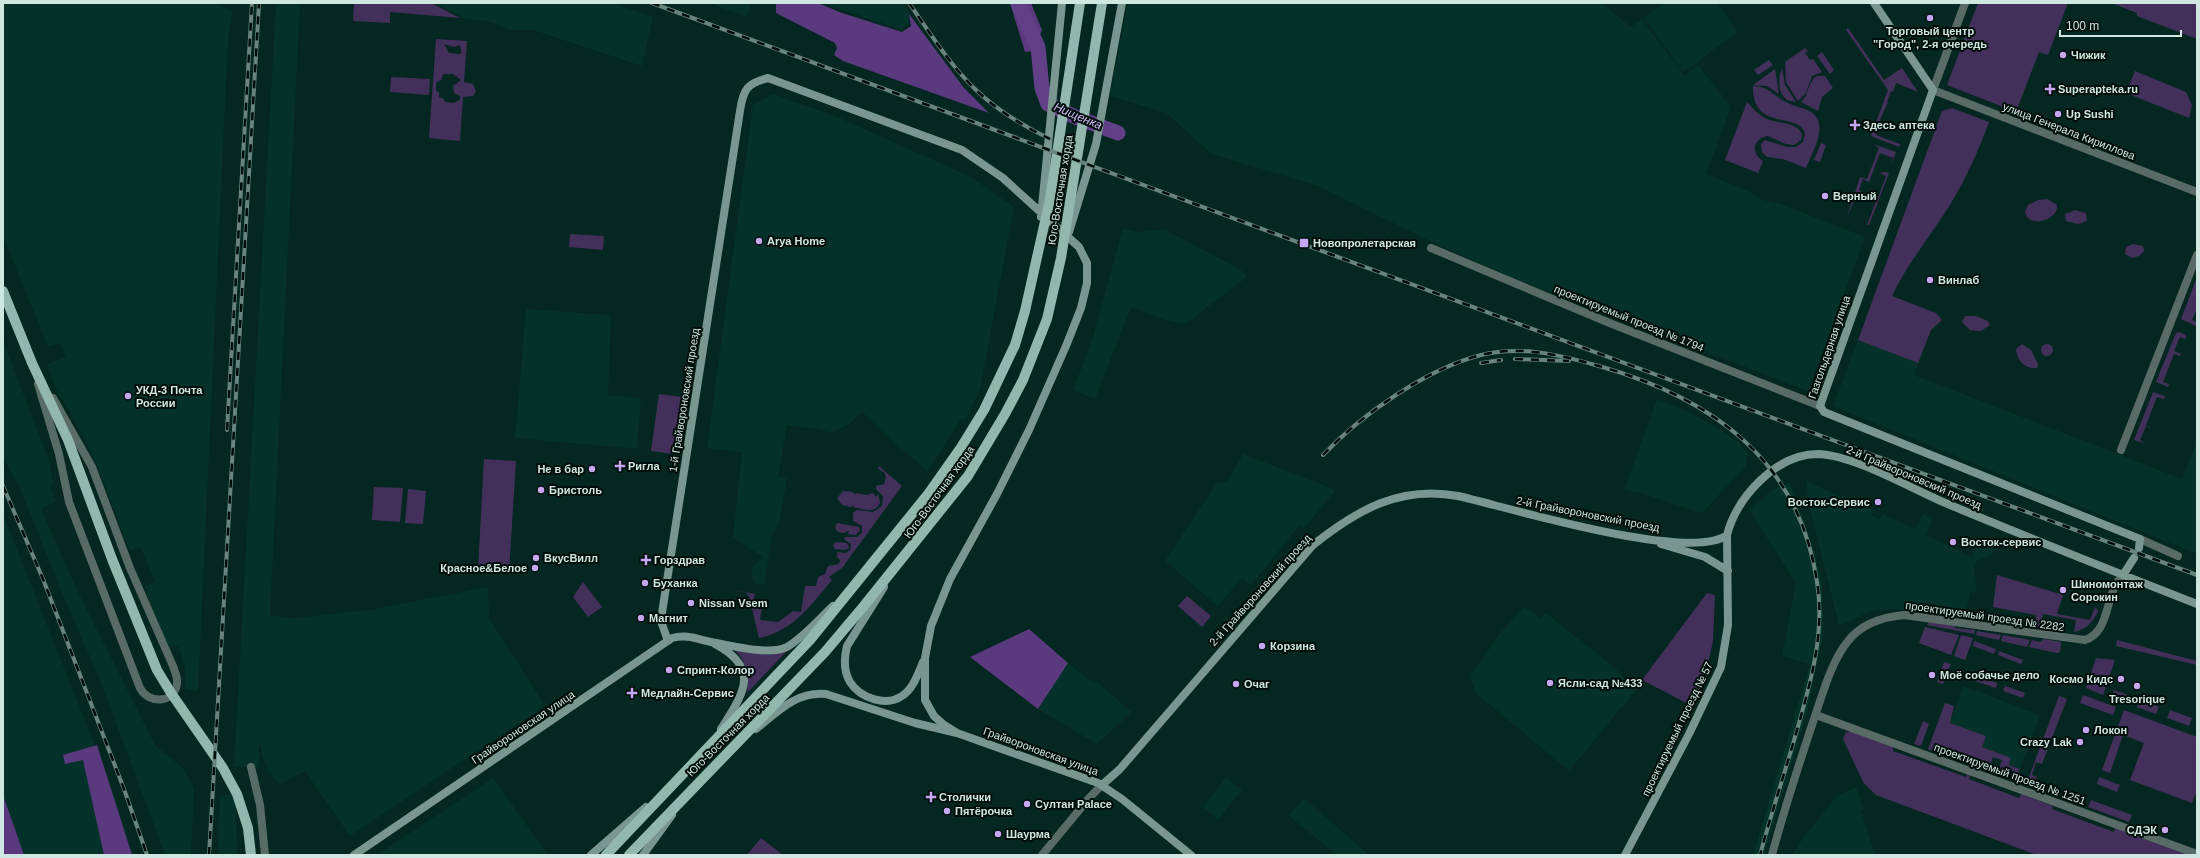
<svg xmlns="http://www.w3.org/2000/svg" width="2200" height="858" font-family="Arial,sans-serif">
<style>
.built{fill:#04312a}
.green{fill:#43305a;fill-rule:evenodd}
.forest{fill:#5b397f}
.lines{fill:none;stroke-linecap:round;stroke-linejoin:round}
.river{stroke:#624087;stroke-width:15}
.street{stroke:#596b67;stroke-width:8}
.secondary{stroke:#799690;stroke-width:8}
.primary{stroke:#91b7af;stroke-width:10}
.rail-casing{stroke:#68847f;stroke-width:4}
.rail{stroke:#000d0b;stroke-width:2.5;stroke-dasharray:8;stroke-linecap:butt}
.poi-dot{fill:#c6a6f0;stroke:#000d0b;stroke-width:1.5}
.labels{text-anchor:middle;dominant-baseline:central;stroke-width:4;stroke-linejoin:round;paint-order:stroke}
.poi-label{font-size:11px;font-weight:bold;fill:#cfe6e1;stroke:#000d0b;text-anchor:start}
.street-label{font-size:11px;fill:#cfe6e1;stroke:#000d0b}
.water-label{font-size:12px;font-style:italic;fill:#d5bcf8;stroke:#000d0b}
</style>
<rect width="100%" height="100%" fill="#052721"/>
<path class="built" d="M3,3H213L233,10L228,39L198,691L185,689V669L179,647L168,645L144,587L155,582L141,547L130,551L97,465L87,443L56,389L47,364L66,357L64,353L61,343L48,347L3,236Z
M276,3H300L270,615L293,618L369,610L488,587L489,618L545,706L350,836L305,771L280,784L268,771L259,744V767H234Z
M434,3H613L653,17L642,66L533,30H511L487,21L466,19Z
M710,3H751L746,17Z
M815,3H903L908,10L909,23L902,30L837,8Z
M1128,3H1601L1631,27L1642,19L1685,76L1698,65L1731,107L1706,174L1751,192V194L1763,200L1781,204L1865,237L1808,391L1516,279L1432,242L1318,186L1212,154L1166,113L1110,96Z
M1664,3H1717L1738,32L1683,72L1644,18Z
M773,94L840,118L971,177L1014,207L980,389L966,419L960,420L928,471L900,448L862,412L849,424L832,433L814,428V429L787,425L778,477L787,479L779,523L772,536L764,585L755,584L751,575L754,565L763,557L733,537L742,452L707,448L753,105Z
M1123,228L1138,232L1164,229L1241,270L1247,277L1185,324L1165,320L1131,307L1095,399L1073,390L1092,340Z
M526,309L611,315L608,395L641,398L637,449L515,438Z
M1858,340L1918,363L1914,375L2182,479L2197,441V554L1833,406Z
M3,341L49,460L53,484L50,488L56,502L41,509L79,594L155,745L183,768L194,788L191,855H165L100,680L65,600L20,488L3,458Z
M1657,399L1683,409L1719,429L1740,443L1747,454L1746,466L1702,513L1637,492L1624,490Z
M1243,454L1336,490L1303,529L1299,526L1251,585L1242,578L1218,606L1165,561L1218,481L1221,484L1228,480Z
M1806,481L1841,497L1842,495L1873,509L1871,515L1880,519L1883,514L1915,529L1923,514L1933,518L1926,535L1971,557L1980,540L1994,541L1993,554L1977,561L1974,567L1977,593L1970,592L1965,615L1895,609L1871,611L1839,626L1809,504Z
M1790,482L1811,541L1822,582L1823,636L1806,716L1764,855H1753L1810,664L1782,656L1796,583L1749,510L1772,490Z
M3,514L111,786L133,855H3Z
M1524,607L1541,618L1546,613L1614,667L1636,690L1569,771L1476,693L1470,676L1501,632Z
M1068,663L1088,679L1097,682L1132,712L1097,744L1038,709Z
M1963,686L2040,715L2020,769L2009,765L2011,758L1982,747L1986,736L1950,723Z
M1226,777L1242,790L1218,820L1203,807Z
M493,778L548,855H377Z
M1856,787L1864,810L1861,811L1875,855H1792L1803,838L1837,796Z
M236,793L237,855H218L220,796Z
M1304,798L1369,855H1337L1289,816Z"/>
<path class="green" d="M354,3H431L460,18L390,12V23L353,21Z
M1978,3H2068L2048,55L2039,52L2016,112L1947,85Z
M2111,3H2197V39L2137,16V13Z
M1848,28L1884,80L1902,68L1918,92L1896,83L1893,92L1891,91L1887,102H1888L1879,122L1881,123L1876,135L1900,144L1899,147L1871,136L1888,90L1846,30Z
M436,39L467,41L464,82L473,84L476,91L473,96L463,97L460,141L429,138ZM444,44L454,47L459,45L461,48V54L449,53ZM443,74H453L461,80L453,86L454,93L460,96V100L453,103L445,102L444,99L439,97V92L436,91V83L442,79Z
M1805,48L1808,51L1805,53L1810,60L1813,59L1822,72L1812,76L1806,93L1798,101L1786,82L1785,62Z
M1822,52L1834,70L1830,74L1817,56Z
M1769,60L1773,65L1758,75L1754,70Z
M1782,68L1785,85L1796,102L1787,100C1777,92 1778,79 1782,68Z
M1775,69L1779,94L1767,86L1753,85Z
M2135,71L2186,92L2192,105L2189,118L2126,93Z
M1817,76H1825L1833,88L1822,97L1818,111L1801,102C1809,95 1808,81 1817,76Z
M391,77L430,79L429,95L390,92Z
M1753,86C1769,86 1774,97 1788,103C1795,107 1803,107 1811,112C1830,125 1812,152 1806,168L1783,159L1767,157L1762,152L1761,144L1765,140L1787,147H1796L1803,142L1805,133C1797,111 1752,132 1753,86Z
M1747,102C1753,109 1759,115 1767,119C1778,124 1796,121 1802,134L1801,140L1794,145L1786,144L1768,136C1752,138 1751,154 1763,161L1758,173L1725,160Z
M1952,108L1989,122C1978,152 1965,181 1948,208C1929,238 1907,264 1892,296L1936,313L1942,320L1931,330L1918,363L1858,340L1942,111Z
M1821,143L1826,145L1820,162L1814,160Z
M1873,144L1896,152L1891,165L1893,158L1880,153L1869,182L1863,179L1859,190L1864,194L1858,192L1847,217L1860,177L1867,179L1879,148Z
M1883,172L1889,173L1869,225H1867L1877,199L1871,197L1878,198L1886,176L1880,173Z
M2047,199L2057,205C2059,220 2028,229 2025,212L2028,205L2038,200Z
M2075,210L2086,213L2087,221L2078,224L2066,221L2065,214Z
M570,234L604,236L603,250L569,247Z
M2133,244L2143,246L2144,251L2139,256L2132,258L2125,254L2126,247Z
M2197,277V309L2192,320L2197,322L2196,326L2181,319Z
M1965,316H1976L1988,321L1990,325L1981,331L1970,330L1962,322Z
M2179,332L2186,335V339L2180,337L2174,351L2181,354L2180,356L2174,354L2163,382L2169,384L2168,387L2156,382L2176,333Z
M2041 350a6 6 0 1 1 12 0a6 6 0 1 1-12 0Z
M2022,344L2031,350L2038,364L2037,368C2025,369 2017,361 2016,349Z
M2153,392L2165,396L2164,399L2157,397L2146,425L2152,429L2146,426L2140,440L2146,444L2134,440Z
M659,394L682,397L674,454L651,451Z
M484,459L516,461L509,572L478,570Z
M879,466L902,486L842,568L829,577L832,580C810,606 793,631 759,638L749,596L745,592L709,586L755,594L754,599L763,600L760,620L778,622L793,611L801,612L805,586H816L818,577L825,574L828,566L839,564L840,560L836,556L838,555L837,552L846,553L850,550L851,544L845,540L844,537H857L862,533V526L853,521V513L857,510L873,512L882,506L883,496L876,489V486L884,484L886,477L884,472L878,469Z
M374,487L403,488L400,522L372,520Z
M408,489L426,491L423,524L405,523Z
M843,491L852,492L856,495L855,493L867,495L873,493L876,497L878,494L880,503C875,514 863,509 853,507L854,505L850,507L842,505L837,498Z
M837,523L859,527L860,531L855,535L848,534L849,531H847L845,533L838,532L835,528Z
M836,542L847,543L849,548L845,550L835,549L833,545Z
M1997,575L2063,595L2057,614L2090,620L2095,607L2098,611C2093,622 2087,629 2074,632L2076,620L2043,614L2039,629L2035,624L2036,615L1993,607Z
M583,582L602,607L588,617L573,597Z
M1707,593L1715,595L1713,641L1708,663L1690,705L1642,680Z
M1187,596L1211,616L1202,627L1178,606Z
M1929,622L1955,626V628L1975,630L1974,634L1927,625Z
M1925,627L1959,635L1951,655L1919,643Z
M1977,631L2001,635L1999,640L1976,635Z
M1961,635L1973,638L1965,660L1954,656Z
M2003,635L2030,640L2027,647L2001,641Z
M2044,639L2061,642L2060,652L2057,653L2029,647L2032,640L2040,642Z
M2117,640L2197,661V665L2116,646Z
M1974,641L1996,649L1994,654L1973,646Z
M731,647L769,655L787,651L747,693C749,674 747,659 731,647Z
M1999,651L2023,660L2021,664L1998,655Z
M2096,658L2115,660L2103,695L2086,688Z
M1944,662L1951,664L1943,684L1937,682Z
M1977,676L1997,683L1996,688L1975,681Z
M2005,686L2025,693L2023,698L2003,691Z
M2114,690L2128,695L2126,703L2111,697Z
M2083,695L2116,707L2113,715L2080,703Z
M2059,696L2067,699L2042,764L2036,762L2032,775L2037,777L2032,787L2026,785Z
M2140,699L2159,707L2156,714L2137,707Z
M1945,703L1954,706L1950,723L1986,736L1982,747L2011,758L2009,765L2020,769L2018,773L2009,770L2006,778L1990,772L1992,766L1999,768L2002,760L1993,757L1988,771L1974,766L1976,759H1973L1971,765L1961,761L1963,755L1960,754L1958,760L1953,758L1955,752L1953,751L1951,757L1939,753L1941,747L1939,746L1937,752L1928,749Z
M2124,710L2197,737V791L2192,803L2130,780L2144,743L2123,735L2110,773L2102,770Z
M2170,710L2192,718L2189,726L2167,718Z
M1923,721L1929,724L1921,746L1914,744Z
M1846,732H1852L1893,747V751L1966,777L1967,774L1970,775L1969,779L2019,798L2021,794L2053,806L2052,809L2114,832L2115,828L2189,855H2037L1876,795L1863,782L1843,739Z
M2099,777L2120,785L2117,792L2097,784Z
M2091,800L2132,815L2129,822L2088,807Z
M761,838L783,855H747Z"/>
<path class="forest" d="M776,3H818L842,13L902,32L911,26L909,14L964,88L989,113L843,61L834,55L837,48L835,43L776,13Z
M1010,3H1031L1042,30L1032,51L1025,52Z
M1029,629L1068,663L1038,709L970,657Z
M97,745L132,855H104L83,760L65,764L63,755Z
M3,795L24,855H5L3,848Z"/>
<g class="lines">
<path class="river" d="M1018,3L1038,47L1042,88L1048,104L1073,116L1118,133"/>
<path class="street" d="M1965,3L1933,90L2197,192
M1431,248L1612,324L1820,406
M38,384L59,454L69,502L140,688C148,704 174,704 177,684C178,678 175,672 173,666L130,568L92,467L53,398
M2121,450L2197,255
M2140,539L2178,556
M1816,715L2197,854
M251,767L260,805L265,855
M1042,855L1090,797L1102,785
M1772,855C1784,809 1799,764 1814,719C1823,693 1831,662 1848,641C1862,623 1883,617 1904,615L2085,640C2107,633 2106,604 2115,586C2117,582 2120,578 2123,575"/>
<path class="secondary" d="M1874,3L1933,90L1820,406L1824,412L2140,539L2139,548
M1041,217L1062,3
M1069,232L1096,144L1122,3
M1661,544L1705,557L1728,571
M2123,575L2134,558
M884,587L847,646C844,658 844,672 850,682C860,698 886,707 902,696C913,689 918,674 923,662
M668,641L662,624V613L740,111C743,90 747,83 768,78L962,150L1003,178L1079,247L1087,263V283L1081,308L1066,346L1029,430L997,494L950,579L931,626L925,658V700L934,716L944,725L957,733
M715,644C762,669 743,694 721,729
M756,729C778,711 797,691 826,694L915,723L957,733L1098,783L1122,799L1191,855
M1102,785L1120,769L1313,545C1357,510 1400,485 1458,496C1507,507 1690,563 1727,535C1737,497 1776,454 1818,454C1855,455 1915,491 1950,505C2032,539 2115,572 2197,604
M354,855L672,638C687,634 697,639 711,642C730,645 769,656 787,647C804,637 818,620 833,606
M591,855L646,807
M643,855L672,815
M1625,855L1689,734L1721,667L1728,625L1727,535"/>
<path class="primary" d="M3,291L32,363L68,440L112,559L157,670L171,693L223,768L237,794L248,828L251,855
M606,855L810,640L929,493L960,449L984,410L1015,345L1025,311L1050,199L1080,3
M629,855L825,652L863,607L968,476L1005,414L1023,380L1047,319L1061,258L1102,3"/>
<defs>
<path id="rail" d="M652,3L2197,575
M909,3C930,33 950,65 976,90C998,111 1023,126 1050,139
M1515,359L1569,361
M1481,363L1501,360
M227,430L252,3
M1323,455C1361,415 1426,369 1481,355C1521,345 1560,355 1599,366C1711,398 1799,459 1817,582C1826,637 1808,691 1793,744C1782,781 1770,818 1760,855
M3,486L43,579L124,789L147,855
M209,855L259,3"/>
</defs>
<use href="#rail" class="rail-casing"/>
<use href="#rail" class="rail"/>
</g>
<g class="poi-dot">
<circle cx="1930" cy="18" r="4"/>
<circle cx="2063" cy="55" r="4"/>
<path d="M2048 83h4v4h4v4h-4v4h-4v-4h-4v-4h4z"/>
<circle cx="2058" cy="114" r="4"/>
<path d="M1853 119h4v4h4v4h-4v4h-4v-4h-4v-4h4z"/>
<circle cx="1825" cy="196" r="4"/>
<circle cx="759" cy="241" r="4"/>
<rect x="1299" y="238" width="10" height="10" rx="2"/>
<circle cx="1930" cy="280" r="4"/>
<circle cx="128" cy="396" r="4"/>
<path d="M618 460h4v4h4v4h-4v4h-4v-4h-4v-4h4z"/>
<circle cx="592" cy="469" r="4"/>
<circle cx="541" cy="490" r="4"/>
<circle cx="1878" cy="502" r="4"/>
<circle cx="1953" cy="542" r="4"/>
<circle cx="536" cy="558" r="4"/>
<path d="M644 554h4v4h4v4h-4v4h-4v-4h-4v-4h4z"/>
<circle cx="535" cy="568" r="4"/>
<circle cx="645" cy="583" r="4"/>
<circle cx="2063" cy="590" r="4"/>
<circle cx="691" cy="603" r="4"/>
<circle cx="641" cy="618" r="4"/>
<circle cx="1262" cy="646" r="4"/>
<circle cx="669" cy="670" r="4"/>
<circle cx="1932" cy="675" r="4"/>
<circle cx="2121" cy="679" r="4"/>
<circle cx="1550" cy="683" r="4"/>
<circle cx="1236" cy="684" r="4"/>
<circle cx="2137" cy="686" r="4"/>
<path d="M630 687h4v4h4v4h-4v4h-4v-4h-4v-4h4z"/>
<circle cx="2086" cy="730" r="4"/>
<circle cx="2080" cy="742" r="4"/>
<path d="M929 791h4v4h4v4h-4v4h-4v-4h-4v-4h4z"/>
<circle cx="1027" cy="804" r="4"/>
<circle cx="947" cy="811" r="4"/>
<circle cx="2165" cy="830" r="4"/>
<circle cx="998" cy="834" r="4"/>
</g>
<g class="labels">
<g class="poi-label">
<text x="1930" y="31" text-anchor="middle">Торговый центр<tspan x="1930" dy="13">"Город", 2-я очередь</tspan></text>
<text x="2071" y="55">Чижик</text>
<text x="2058" y="89">Superapteka.ru</text>
<text x="2066" y="114">Up Sushi</text>
<text x="1863" y="125">Здесь аптека</text>
<text x="1833" y="196">Верный</text>
<text x="767" y="241">Arya Home</text>
<text x="1313" y="243">Новопролетарская</text>
<text x="1938" y="280">Винлаб</text>
<text x="136" y="390">УКД-3 Почта<tspan x="136" dy="13">России</tspan></text>
<text x="628" y="466">Ригла</text>
<text x="584" y="469" text-anchor="end">Не в бар</text>
<text x="549" y="490">Бристоль</text>
<text x="1870" y="502" text-anchor="end">Восток-Сервис</text>
<text x="1961" y="542">Восток-сервис</text>
<text x="544" y="558">ВкусВилл</text>
<text x="654" y="560">Горздрав</text>
<text x="527" y="568" text-anchor="end">Красное&amp;Белое</text>
<text x="653" y="583">Буханка</text>
<text x="2071" y="584">Шиномонтаж<tspan x="2071" dy="13">Сорокин</tspan></text>
<text x="699" y="603">Nissan Vsem</text>
<text x="649" y="618">Магнит</text>
<text x="1270" y="646">Корзина</text>
<text x="677" y="670">Спринт-Колор</text>
<text x="1940" y="675">Моё собачье дело</text>
<text x="2113" y="679" text-anchor="end">Космо Кидс</text>
<text x="1558" y="683">Ясли-сад №433</text>
<text x="1244" y="684">Очаг</text>
<text x="641" y="693">Медлайн-Сервис</text>
<text x="2137" y="699" text-anchor="middle">Tresorique</text>
<text x="2094" y="730">Локон</text>
<text x="2072" y="742" text-anchor="end">Crazy Lak</text>
<text x="939" y="797">Столички</text>
<text x="1035" y="804">Султан Palace</text>
<text x="955" y="811">Пятёрочка</text>
<text x="2157" y="830" text-anchor="end">СДЭК</text>
<text x="1006" y="834">Шаурма</text>
</g>
<g class="street-label">
<text transform="translate(2069 131) rotate(21)">улица Генерала Кириллова</text>
<text transform="translate(1060 190) rotate(-81)">Юго-Восточная хорда</text>
<text transform="translate(1629 318) rotate(22)">проектируемый проезд № 1794</text>
<text transform="translate(1829 347) rotate(-71)">Газгольдерная улица</text>
<text transform="translate(684 400) rotate(-81)">1-й Грайвороновский проезд</text>
<text transform="translate(1914 477) rotate(23)">2-й Грайвороновский проезд</text>
<text transform="translate(939 492) rotate(-54)">Юго-Восточная хорда</text>
<text transform="translate(1588 514) rotate(11)">2-й Грайвороновский проезд</text>
<text transform="translate(1260 590) rotate(-48)">2-й Грайвороновский проезд</text>
<text transform="translate(1985 616) rotate(8)">проектируемый проезд № 2282</text>
<text transform="translate(523 727) rotate(-34)">Грайвороновская улица</text>
<text transform="translate(1677 729) rotate(-64)">проектируемый проезд № 57</text>
<text transform="translate(728 735) rotate(-45)">Юго-Восточная хорда</text>
<text transform="translate(1041 751) rotate(20)">Грайвороновская улица</text>
<text transform="translate(2010 774) rotate(20)">проектируемый проезд № 1251</text>
</g>
<g class="water-label">
<text transform="translate(1078 116) rotate(23)">Нищенка</text>
</g>
</g>
<rect width="2200" height="858" fill="none" stroke="#cfe6e1" stroke-width="8"/>
<path d="M2060 30v6h121v-6" fill="none" stroke="#cfe6e1" stroke-width="2"/>
<text x="2066" y="30" font-size="12" fill="#cfe6e1" stroke="#000d0b" stroke-width="3" paint-order="stroke">100 m</text>
</svg>
